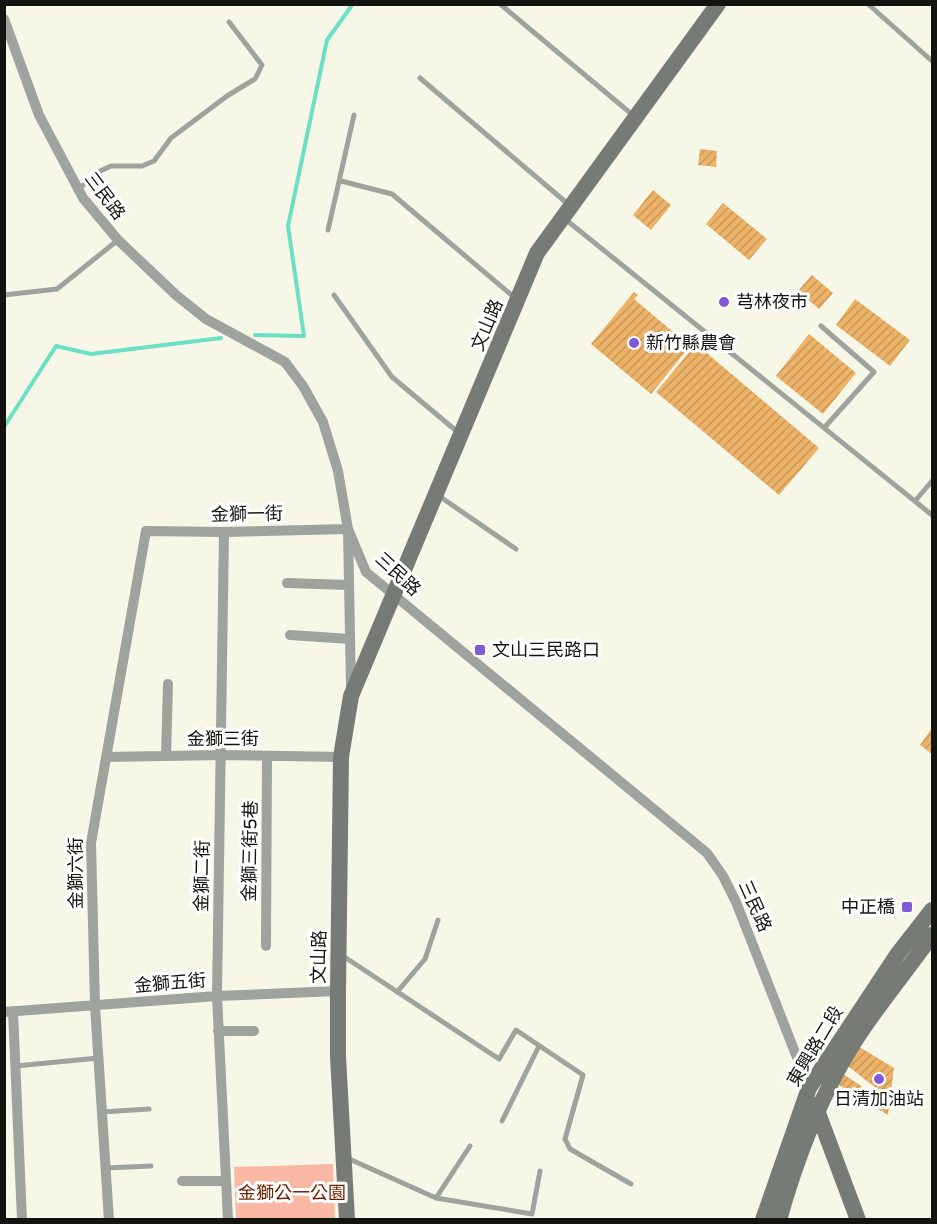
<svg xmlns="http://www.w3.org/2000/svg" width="937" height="1224" font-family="'Varela Round','Noto Sans TC',sans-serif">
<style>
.green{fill:#f8b8a4}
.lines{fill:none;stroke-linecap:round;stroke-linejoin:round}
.stream{stroke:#6be0c5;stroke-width:4}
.building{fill:url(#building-hatch)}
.lane{stroke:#9fa39e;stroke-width:5}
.street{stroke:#9fa39e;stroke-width:10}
.secondary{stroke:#767c75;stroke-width:16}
.poi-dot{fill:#7f5ad4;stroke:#fff;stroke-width:2}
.labels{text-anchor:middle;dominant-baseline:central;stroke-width:6;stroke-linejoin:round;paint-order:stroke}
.street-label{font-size:18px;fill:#13130f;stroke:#fff}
.poi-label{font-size:18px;fill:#13130f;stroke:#fff;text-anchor:start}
.park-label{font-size:18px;fill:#6b1d01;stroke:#fff}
</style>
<defs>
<pattern id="building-hatch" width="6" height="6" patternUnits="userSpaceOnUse" patternTransform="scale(1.5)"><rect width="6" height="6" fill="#ecb268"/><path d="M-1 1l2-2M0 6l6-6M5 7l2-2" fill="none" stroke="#ca9859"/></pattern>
</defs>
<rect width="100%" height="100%" fill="#f7f7e8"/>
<path class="green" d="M333,1164L335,1219H236L234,1167Z"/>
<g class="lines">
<path class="stream" d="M255,335L304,336L288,226L327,40L353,4
M4,427L56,346L91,354L221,338"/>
</g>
<path class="building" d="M700,149L717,151L716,167L698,165Z
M653,190L671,205L651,230L633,215Z
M723,203L767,239L749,260L706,224Z
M812,275L833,293L819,309L798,291Z
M634,292L638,295L634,299L679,337L675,342L686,351L651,394L591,344Z
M855,299L910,340L890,366L836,325Z
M809,334L856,373L823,414L776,376Z
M696,344L819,448L779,495L656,392Z
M932,728V754L920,745Z
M856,1045L894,1068L888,1115L836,1083L843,1074L880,1098L881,1092L844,1063Z"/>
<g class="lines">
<path class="lane" d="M500,4L634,116
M868,4L932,61
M420,78L568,204
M341,181L392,194L515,298
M79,189L98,172L111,166H142L154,161L171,138L227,96L255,79L262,65L229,22
M565,219L932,515
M328,230L354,115
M4,295L57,289L118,240
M334,295L392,377L460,434
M821,326L874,372L824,428
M439,496L516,549
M915,501L932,481
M343,956L499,1059L516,1030L583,1075L565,1139L570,1149L631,1184
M397,992L425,959L438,920
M16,1066L98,1058
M102,1112L149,1109
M502,1121L539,1046
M347,1158L436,1198L532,1214L540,1171
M105,1168L151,1166
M436,1198L470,1146"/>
<path class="street" d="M4,19L39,115L83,198L118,240L176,295L206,319L285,362L303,386L323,422L338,471L348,529L366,572L707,853L723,876L736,902L809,1088
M224,532L217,996L228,1220
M287,583L349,585
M290,635L350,639
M166,756L168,684
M106,757L221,755L341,757
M266,946L267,756
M13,1011L22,1220
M4,1012L217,996L338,991
M218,1031H254
M182,1181H226
M109,1220L95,1006L91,843L146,531L224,532L348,529L351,688"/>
<path class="secondary" d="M815,1105L858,1220
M347,1220L338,1057V991L341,757L351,696L537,253L718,4
M763,1220L809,1088L897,955L932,910
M779,1220C796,1159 818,1101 851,1047C875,1008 906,972 932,935"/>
</g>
<g class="poi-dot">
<circle cx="724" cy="302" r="6"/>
<circle cx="634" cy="343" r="6"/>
<rect x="474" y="644" width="12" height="12" rx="3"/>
<rect x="901" y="901" width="12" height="12" rx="3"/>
<circle cx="879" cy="1079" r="6"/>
</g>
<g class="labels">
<g class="street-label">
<text transform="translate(105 196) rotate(53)">三民路</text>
<text transform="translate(487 325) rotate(-67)">文山路</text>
<text transform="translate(247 514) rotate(-1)">金獅一街</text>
<text transform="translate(398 574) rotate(43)">三民路</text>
<text x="223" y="739">金獅三街</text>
<text transform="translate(250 851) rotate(-89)">金獅三街5巷</text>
<text transform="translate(76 873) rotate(-90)">金獅六街</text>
<text transform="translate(202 876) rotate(-89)">金獅二街</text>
<text transform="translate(755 906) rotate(66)">三民路</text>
<text transform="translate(319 957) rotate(-89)">文山路</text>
<text transform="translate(170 983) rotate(-5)">金獅五街</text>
<text transform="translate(815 1046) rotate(-59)">東興路二段</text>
</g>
<g class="poi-label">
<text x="736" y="302">芎林夜市</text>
<text x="646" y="343">新竹縣農會</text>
<text x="492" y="650">文山三民路口</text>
<text x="895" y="907" text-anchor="end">中正橋</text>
<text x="879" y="1099" text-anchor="middle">日清加油站</text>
</g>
<g class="park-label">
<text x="292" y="1193">金獅公一公園</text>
</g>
</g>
<rect width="937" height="1224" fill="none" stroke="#13130f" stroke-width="12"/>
</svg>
